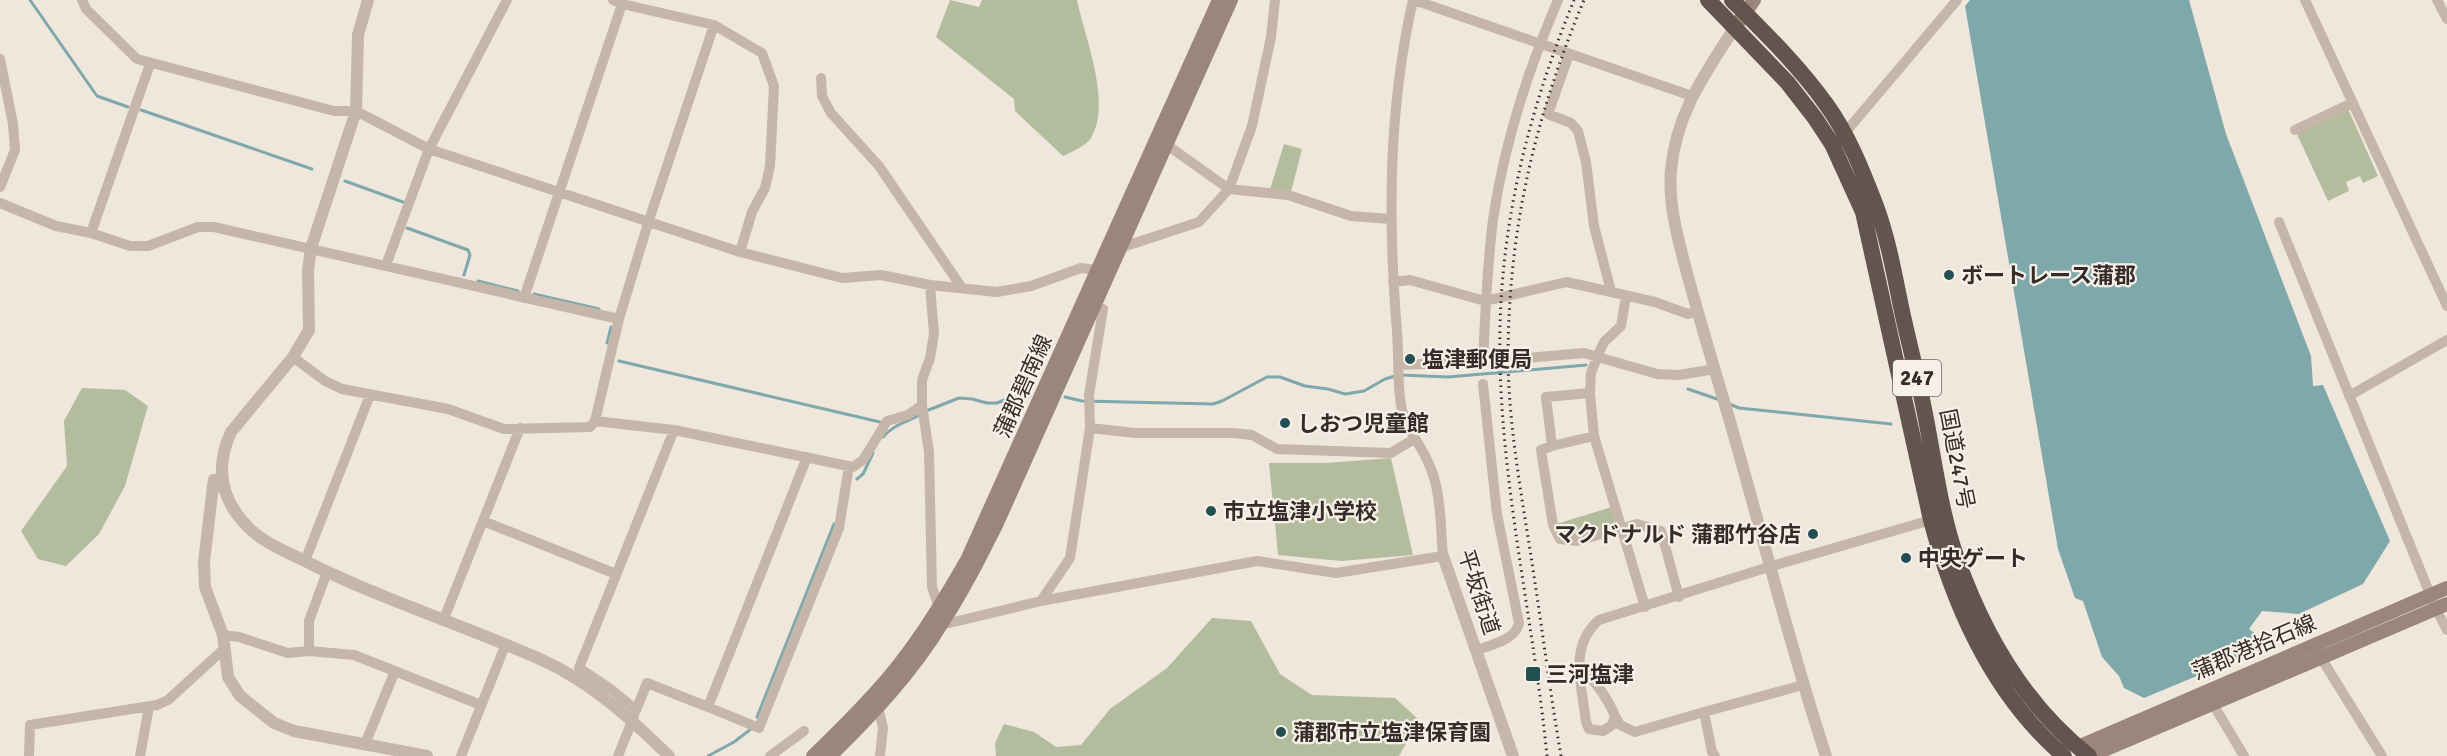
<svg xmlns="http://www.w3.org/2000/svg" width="2447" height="756" font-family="Signika,'Noto Sans JP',sans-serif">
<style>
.green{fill:#b3bd9e}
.water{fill:#7ea8aa}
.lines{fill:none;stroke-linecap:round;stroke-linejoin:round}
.stream{stroke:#7ea8aa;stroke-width:3}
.minor{stroke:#c6b6a9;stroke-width:10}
.tertiary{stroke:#c6b6a9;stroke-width:12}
.secondary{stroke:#9a867b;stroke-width:14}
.trunk{stroke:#64544e;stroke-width:16}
.rail{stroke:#342c28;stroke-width:3;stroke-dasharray:1.5 4.5;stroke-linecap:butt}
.poi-dot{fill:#224f52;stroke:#f7f0e8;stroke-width:2}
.labels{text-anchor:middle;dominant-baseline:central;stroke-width:4.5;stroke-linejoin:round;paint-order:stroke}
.shield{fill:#f7f0e8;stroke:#6e6762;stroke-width:1.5}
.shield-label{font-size:21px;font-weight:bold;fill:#342c28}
.poi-label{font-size:22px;font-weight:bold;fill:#342c28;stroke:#f7f0e8;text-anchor:start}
.street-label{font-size:22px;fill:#342c28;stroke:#f7f0e8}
</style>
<rect width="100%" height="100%" fill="#efe6dc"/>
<path class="green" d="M950,0L979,7L982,0H1077C1085,39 1112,102 1091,138C1086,146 1071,152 1063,156L1015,111L1014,99L936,37Z
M2348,109L2378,176L2363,183L2360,176L2346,182L2349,191L2328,201L2295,130Z
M1284,144L1302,149L1290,196L1269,193Z
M82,388L125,390L148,406L125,486L99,534L66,566L38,559L21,531L67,466L64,421Z
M1391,458L1413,555L1341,561L1278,555L1269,463H1327Z
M1615,506L1622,530L1560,539L1553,525Z
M1212,618L1251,621L1280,674L1312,695L1395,698L1419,720L1399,756H996L995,743L1004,724L1034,732L1056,747L1081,745L1110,709L1167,668Z"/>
<path class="water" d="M1970,0H2189L2226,134L2311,356L2313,386L2323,385L2390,541L2363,584L2299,614L2262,611L2249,629L2271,645L2144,698L2124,688L2119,676L2102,657L2083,601L2075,598L2058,549L1965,6Z"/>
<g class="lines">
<path class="stream" d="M30,0L97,96L128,107
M141,110L312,169
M345,181L403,202
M407,228L468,250L470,255L464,275
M478,281L518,291
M534,294L599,309
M607,343L611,327
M619,361L880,422
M1401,375L1448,377L1586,365
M1688,389L1720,400
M1065,397L1082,401L1213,404L1222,401L1267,377H1280L1305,386L1328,389L1345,394L1364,391L1385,379L1395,376
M1729,404L1739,408L1891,424
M926,411L959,398L972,399L987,403H997L1011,397L1030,396
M883,437C893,425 906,422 920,415
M857,479L863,474L873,453
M757,717L834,524
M708,756L734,742L751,729"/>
<path class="minor" d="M82,0L86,9L137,59L334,111H356L429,149L740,252L842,278L881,275L930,285L997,292L1031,286L1081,268L1103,271
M613,0L622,4L714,25L762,53L774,86L770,166L765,188L752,212L740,252
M1414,0L1692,96
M2305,0L2447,306
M2437,0L2447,19
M1569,54L1548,114L1571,123L1578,131L1586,162L1594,226L1611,291
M0,59L13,124L15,150L0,187
M821,78L822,96L831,113L879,166L962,288
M2295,130L2352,103
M1844,134L1957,0
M1167,145L1229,189L1288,195L1351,216L1390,219
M0,203L56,226L91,233L130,246H148L198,227H214L619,319
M2279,222L2436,609L2447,630
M91,233L150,64
M1120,248L1199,222L1229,189L1252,126L1271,37L1275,0
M386,265L429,149L507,0
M1393,282L1410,280L1485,301L1567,282L1655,302L1688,314L1698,311
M930,285L934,334L930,358L922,380V405L929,452L932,587L939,607
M1626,296L1621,326L1604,342L1598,355L1591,373L1590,393L1594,436L1645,607
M524,298L622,4
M293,357L325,381L342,389L448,409L504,429L590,427L595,421L619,319L649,220L714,25
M1483,362C1485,315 1487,267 1493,220C1504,144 1528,70 1558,0
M1399,365L1483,362L1584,353L1657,374L1679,375L1715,369
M1590,393L1546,397L1552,446L1594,436
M2349,396L2447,340
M595,421L674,430L853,467L863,460L887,421L908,415L922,405
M1090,428L1135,433H1233L1252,435L1277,449L1391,453L1414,439
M674,430L579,668L612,690L636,710L647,683L708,707L807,457
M1552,446L1541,450L1553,525L1560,539L1577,541L1637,524L1661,531L1679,597
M483,521L616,574
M305,561L370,395
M1041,601L1070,558L1090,428L1089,395L1103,309L1091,313
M443,621L520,428
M941,625L1041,601L1257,561L1336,573L1443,556C1440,525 1442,491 1428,462C1420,443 1404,426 1401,405C1397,381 1399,355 1397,332C1388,220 1388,110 1413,0
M223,635L239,637L288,653L309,651L354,655L481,705
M2313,645L2382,756
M309,651V621L327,572
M1476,651C1491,644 1515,641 1519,623L1497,514L1483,384
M1580,667C1596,682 1607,696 1615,716L1612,725L1603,731L1589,729L1586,722C1582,685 1568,647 1599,620L1772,566L1931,520
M2210,699L2244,756
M708,707L759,728L839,528L849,466
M878,707L883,728L880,756
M1615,716L1620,725L1635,732L1704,712
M365,744L395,671
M29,756L30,725L157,705L168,700L224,649
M140,756L149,707
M461,756L505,646
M618,756L634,716
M770,756L804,731
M1715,756L1712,752L1704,712L1803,685"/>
<path class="tertiary" d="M368,0L358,35L356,111L311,248L308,270L309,330L293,357L231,432C215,467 220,499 248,527C264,544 290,553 311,564C386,601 466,626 542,660C591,682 631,719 669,756
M1735,27C1705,74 1676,113 1671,170C1668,207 1679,242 1688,277C1700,321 1713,364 1726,408C1760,524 1788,641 1826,756
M222,480H214L213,486L204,562L205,587L223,635L228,677L240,696L274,723L294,731L427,756
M1443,556L1513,756"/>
<path class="secondary" d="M1735,27L1754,0
M2078,747L2447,588
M813,756C834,736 855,715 875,693C912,653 940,607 967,560L1219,0
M830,756C871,716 912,673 942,623C963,591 980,557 997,523L1231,0
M2090,756L2447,604"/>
<path class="trunk" d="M1708,0L1787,82L1815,118L1832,144L1863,212L1931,520C1954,607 1994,696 2064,756
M1732,0C1765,33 1799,66 1826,104C1848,134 1863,172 1876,206C1889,241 1895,279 1903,316C1910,347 1918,378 1924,409C1934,458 1940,511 1957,559C1984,635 2025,706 2089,756"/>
<path class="rail" d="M1547,756C1534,625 1503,495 1500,363C1497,235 1526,118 1574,0
M1561,756C1550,692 1542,627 1532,563C1522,497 1509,429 1508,361C1508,231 1534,120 1584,0"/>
</g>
<g class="poi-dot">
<circle cx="1949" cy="275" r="6"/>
<circle cx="1410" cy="359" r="6"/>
<circle cx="1285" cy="423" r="6"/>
<circle cx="1211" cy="511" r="6"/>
<circle cx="1813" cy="534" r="6"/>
<circle cx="1906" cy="558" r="6"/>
<rect x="1525" y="666" width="16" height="16" rx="3"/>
<circle cx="1281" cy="732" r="6"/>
</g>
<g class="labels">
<rect class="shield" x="1893" y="360" width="48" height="36" rx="4.5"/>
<g class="shield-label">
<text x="1917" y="378">247</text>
</g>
<g class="poi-label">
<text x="1961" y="275">ボートレース蒲郡</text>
<text x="1422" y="359">塩津郵便局</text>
<text x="1297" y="423">しおつ児童館</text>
<text x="1223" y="511">市立塩津小学校</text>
<text x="1801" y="534" text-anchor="end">マクドナルド 蒲郡竹谷店</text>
<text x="1918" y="558">中央ゲート</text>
<text x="1546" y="674">三河塩津</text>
<text x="1293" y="732">蒲郡市立塩津保育園</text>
</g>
<g class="street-label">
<text transform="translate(1023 386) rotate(-66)">蒲郡碧南線</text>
<text transform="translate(1957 459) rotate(79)">国道247号</text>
<text transform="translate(1479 592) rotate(72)">平坂街道</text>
<text transform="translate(2254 647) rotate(-23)">蒲郡港拾石線</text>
</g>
</g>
</svg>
